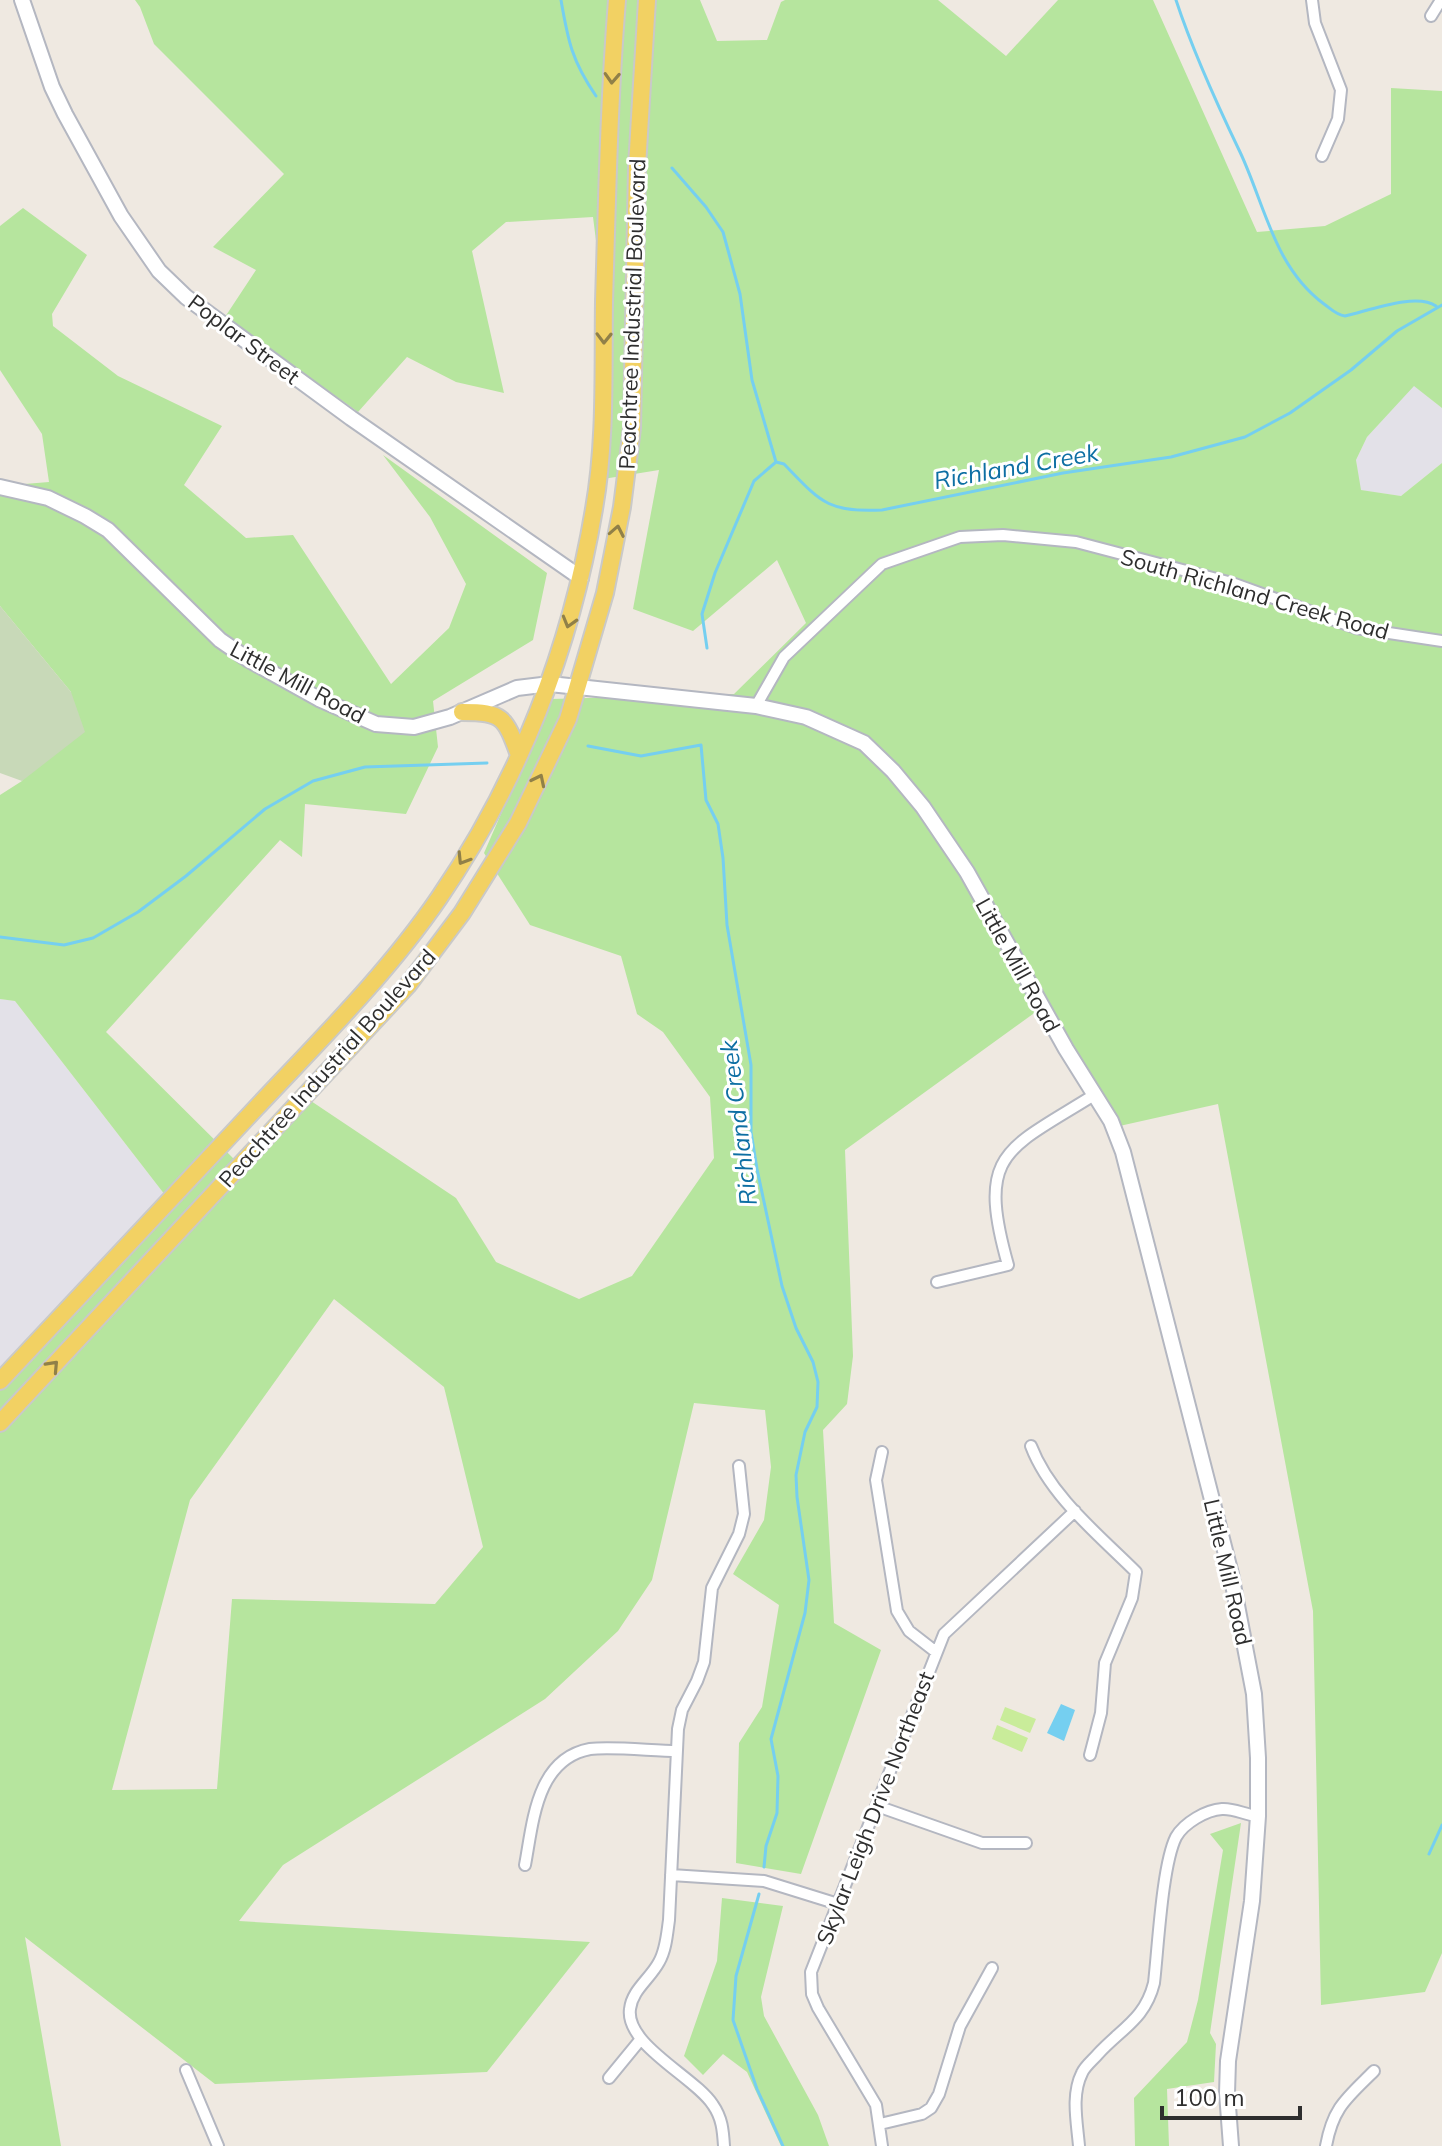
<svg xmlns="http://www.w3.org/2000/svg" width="1442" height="2146" font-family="Mulish,sans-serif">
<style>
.industrial{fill:#e3e1e8}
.green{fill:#b6e59e;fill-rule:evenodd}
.cemetery{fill:#c8d9b8}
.pitch{fill:#c9ec9a}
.water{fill:#75cff0}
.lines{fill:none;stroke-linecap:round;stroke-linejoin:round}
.stream{stroke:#75cff0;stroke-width:3}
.street-casing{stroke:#b4b7c1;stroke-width:14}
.secondary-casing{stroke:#b4b7c1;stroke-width:18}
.primary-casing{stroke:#c9c9c9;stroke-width:20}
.street{stroke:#fff;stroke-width:10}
.secondary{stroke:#fff;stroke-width:14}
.primary{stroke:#f2d163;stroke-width:16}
.oneway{stroke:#908048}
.labels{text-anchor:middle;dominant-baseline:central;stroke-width:6;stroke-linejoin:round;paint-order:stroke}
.street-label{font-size:22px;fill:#2e2e2e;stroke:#fff}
.water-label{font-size:24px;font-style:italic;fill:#0d6fa3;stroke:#fff}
</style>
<rect width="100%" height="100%" fill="#efe9e1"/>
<path class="industrial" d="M1414,385L1442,408V463L1401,496L1360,490L1356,460L1367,437Z
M0,999L15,1001L172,1204L0,1384Z"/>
<path class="green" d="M135,0H700L717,41L767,40L781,2L785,0H938L1006,56L1058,0H1153L1257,232L1325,226L1391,194V88L1442,91V408L1414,386L1367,437L1356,460L1361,490L1401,496L1442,463V1953L1425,1992L1321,2005L1313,1611L1218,1104L1115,1127L1044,1006L845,1150L853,1356L847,1404L823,1430L834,1623L881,1650L801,1874L736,1863L739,1743L762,1707L779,1605L733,1574L764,1520L771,1467L765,1410L694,1403L652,1580L618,1631L545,1699L283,1865L239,1921L590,1942L487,2072L215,2084L25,1937L61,2146H0V1384L172,1204L15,1001L0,999V795L22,781L71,692L0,606V486L49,482L42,434L0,370V226L23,208L87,255L52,314L53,326L118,376L222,426L184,485L246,538L293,535L391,684L449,628L466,584L430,517L383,455L547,573L533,640L433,701L438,747L406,814L305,804L302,857L280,840L106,1032L242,1167L302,1095L456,1198L496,1262L579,1299L632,1276L714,1158L710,1097L663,1032L637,1014L621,956L530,925L484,853L551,699L734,694L806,623L777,560L693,631L633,609L659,470L603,479L602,288L593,217L506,222L472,251L504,393L456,382L407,357L358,412L225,317L256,270L213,247L284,174L154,44L140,7ZM334,1299L444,1387L483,1547L435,1604L232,1599L217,1789L112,1790L190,1500Z
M1241,1823L1210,2033L1216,2044L1214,2082L1167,2089L1169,2146H1135L1134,2098L1187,2042L1198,2000L1223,1850L1210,1834Z
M722,1898L783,1906L761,1997L764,2016L818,2115L829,2146H781L747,2072L723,2054L703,2075L684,2056L717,1961Z"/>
<path class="cemetery" d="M0,606L71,692L85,732L22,781L0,773Z"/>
<path class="pitch" d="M1005,1707L1036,1719L1030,1733L1000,1720Z
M997,1725L1028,1738L1022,1752L992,1739Z"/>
<path class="water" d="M1061,1704L1075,1710L1064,1741L1047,1733Z"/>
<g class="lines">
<path class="stream" d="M561,0C568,41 572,61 596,96
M1176,0C1193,52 1216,102 1240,152C1265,205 1274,267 1324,304C1331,309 1336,315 1345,316C1368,311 1416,292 1436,306
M672,168L706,207L723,232L740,294L752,380L776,462
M776,462L784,464C820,501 827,513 882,510L1063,473L1171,457L1245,437L1290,413L1351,370L1397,331L1442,305
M707,648L702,614L715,573L754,481L776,462
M588,746L641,756L701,745L706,800L718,824L723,858L727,925L751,1065V1132L757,1169L782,1286L796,1328L813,1362L818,1382L817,1407L805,1432L796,1475L797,1497L809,1580L805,1613L771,1739L778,1776L777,1813L766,1846L764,1867
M0,937L64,945L93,938L138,912L186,876L265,809L313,781L365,767L487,763
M1429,1854L1442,1825
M759,1894L736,1976L733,2020L757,2089L783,2146"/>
<defs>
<path id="street" d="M1312,0L1315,23L1341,90L1338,119L1322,156
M1431,16L1441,0
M756,706L784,657L882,564L960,537L1003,535L1076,542L1232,583L1356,628L1442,641
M937,1282L1008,1265C976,1152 1006,1150 1094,1095
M1031,1446C1050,1496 1099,1535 1136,1572L1132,1598L1105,1663L1101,1713L1090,1755
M882,1452L876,1480L897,1611L909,1631L936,1652
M877,1806L982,1843H1026
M525,1865C533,1823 536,1759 590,1749C611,1746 654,1751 677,1751
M671,1875L764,1881L838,1904
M186,2070L218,2146
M609,2078L641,2039
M880,2124L922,2114L931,2108L939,2094L960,2026L992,1968
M724,2146C723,2130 722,2118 713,2105C695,2077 625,2045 630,2009C632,1990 650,1979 659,1962C666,1950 667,1934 669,1920L678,1729L682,1710L697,1681L704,1662L712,1588L739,1534L744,1514L739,1466
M882,2146L876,2105L818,2008L812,1994L811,1972L944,1634L1075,1511
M1079,2146C1077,2122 1071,2095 1082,2073C1085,2066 1093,2060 1098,2054C1122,2028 1145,2019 1154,1983C1158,1949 1162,1865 1176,1837C1184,1823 1206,1810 1222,1809C1234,1808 1245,1815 1258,1816
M1326,2146C1333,2107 1347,2098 1374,2071"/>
<path id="secondary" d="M22,0L52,87L65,114L121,216L159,271L186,297L351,418L581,578
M0,487L48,498L85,516L108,530L220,640L249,660L319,699L376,724L414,727L450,717L517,688L550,684L756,706L806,717L864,743L893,771L923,807L967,872L1066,1049L1111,1121L1123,1152L1231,1574L1254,1694L1258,1758V1816L1252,1901L1228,2061L1227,2093L1231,2146"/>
<path id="primary" d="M462,712C503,712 505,717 519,755
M0,1381C85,1290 171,1199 256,1108C319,1041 387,974 439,898C519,781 571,648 594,509C606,441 603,371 604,302C607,202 609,100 617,0
M0,1423L408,985L462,913L518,823L568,719L605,593L622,507L632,428L637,167L647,0"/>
</defs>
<use href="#street" class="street-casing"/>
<use href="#secondary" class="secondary-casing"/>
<use href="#primary" class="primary-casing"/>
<use href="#street" class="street"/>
<use href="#secondary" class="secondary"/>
<use href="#primary" class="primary"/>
</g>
<defs><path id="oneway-chevron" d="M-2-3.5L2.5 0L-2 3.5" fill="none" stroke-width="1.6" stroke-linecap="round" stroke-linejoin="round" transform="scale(2)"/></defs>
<g class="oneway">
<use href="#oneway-chevron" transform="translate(612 78) rotate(93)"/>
<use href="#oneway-chevron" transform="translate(604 338) rotate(91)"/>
<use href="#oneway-chevron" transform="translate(617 531) rotate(-79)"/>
<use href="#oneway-chevron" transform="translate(569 622) rotate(106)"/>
<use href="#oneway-chevron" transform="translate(539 780) rotate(-64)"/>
<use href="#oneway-chevron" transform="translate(463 859) rotate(122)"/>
<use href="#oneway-chevron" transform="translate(53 1366) rotate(-47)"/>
</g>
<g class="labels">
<g class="street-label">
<text transform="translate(632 314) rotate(-88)">Peachtree Industrial Boulevard</text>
<text transform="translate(244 339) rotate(37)">Poplar Street</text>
<text transform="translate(1255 594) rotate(16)">South Richland Creek Road</text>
<text transform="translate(298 682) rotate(28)">Little Mill Road</text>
<text transform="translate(1018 965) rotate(61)">Little Mill Road</text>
<text transform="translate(327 1068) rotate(-48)">Peachtree Industrial Boulevard</text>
<text transform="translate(1228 1572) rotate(77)">Little Mill Road</text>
<text transform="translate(875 1808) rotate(-69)">Skylar Leigh Drive Northeast</text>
</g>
<g class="water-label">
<text transform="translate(1016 466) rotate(-10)">Richland Creek</text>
<text transform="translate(738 1123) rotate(-97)">Richland Creek</text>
</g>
</g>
<path d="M1162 2106v12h138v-12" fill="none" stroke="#2e2e2e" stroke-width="4"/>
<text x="1174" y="2106" font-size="24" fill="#2e2e2e" stroke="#ffffff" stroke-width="6" paint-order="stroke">100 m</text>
</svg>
